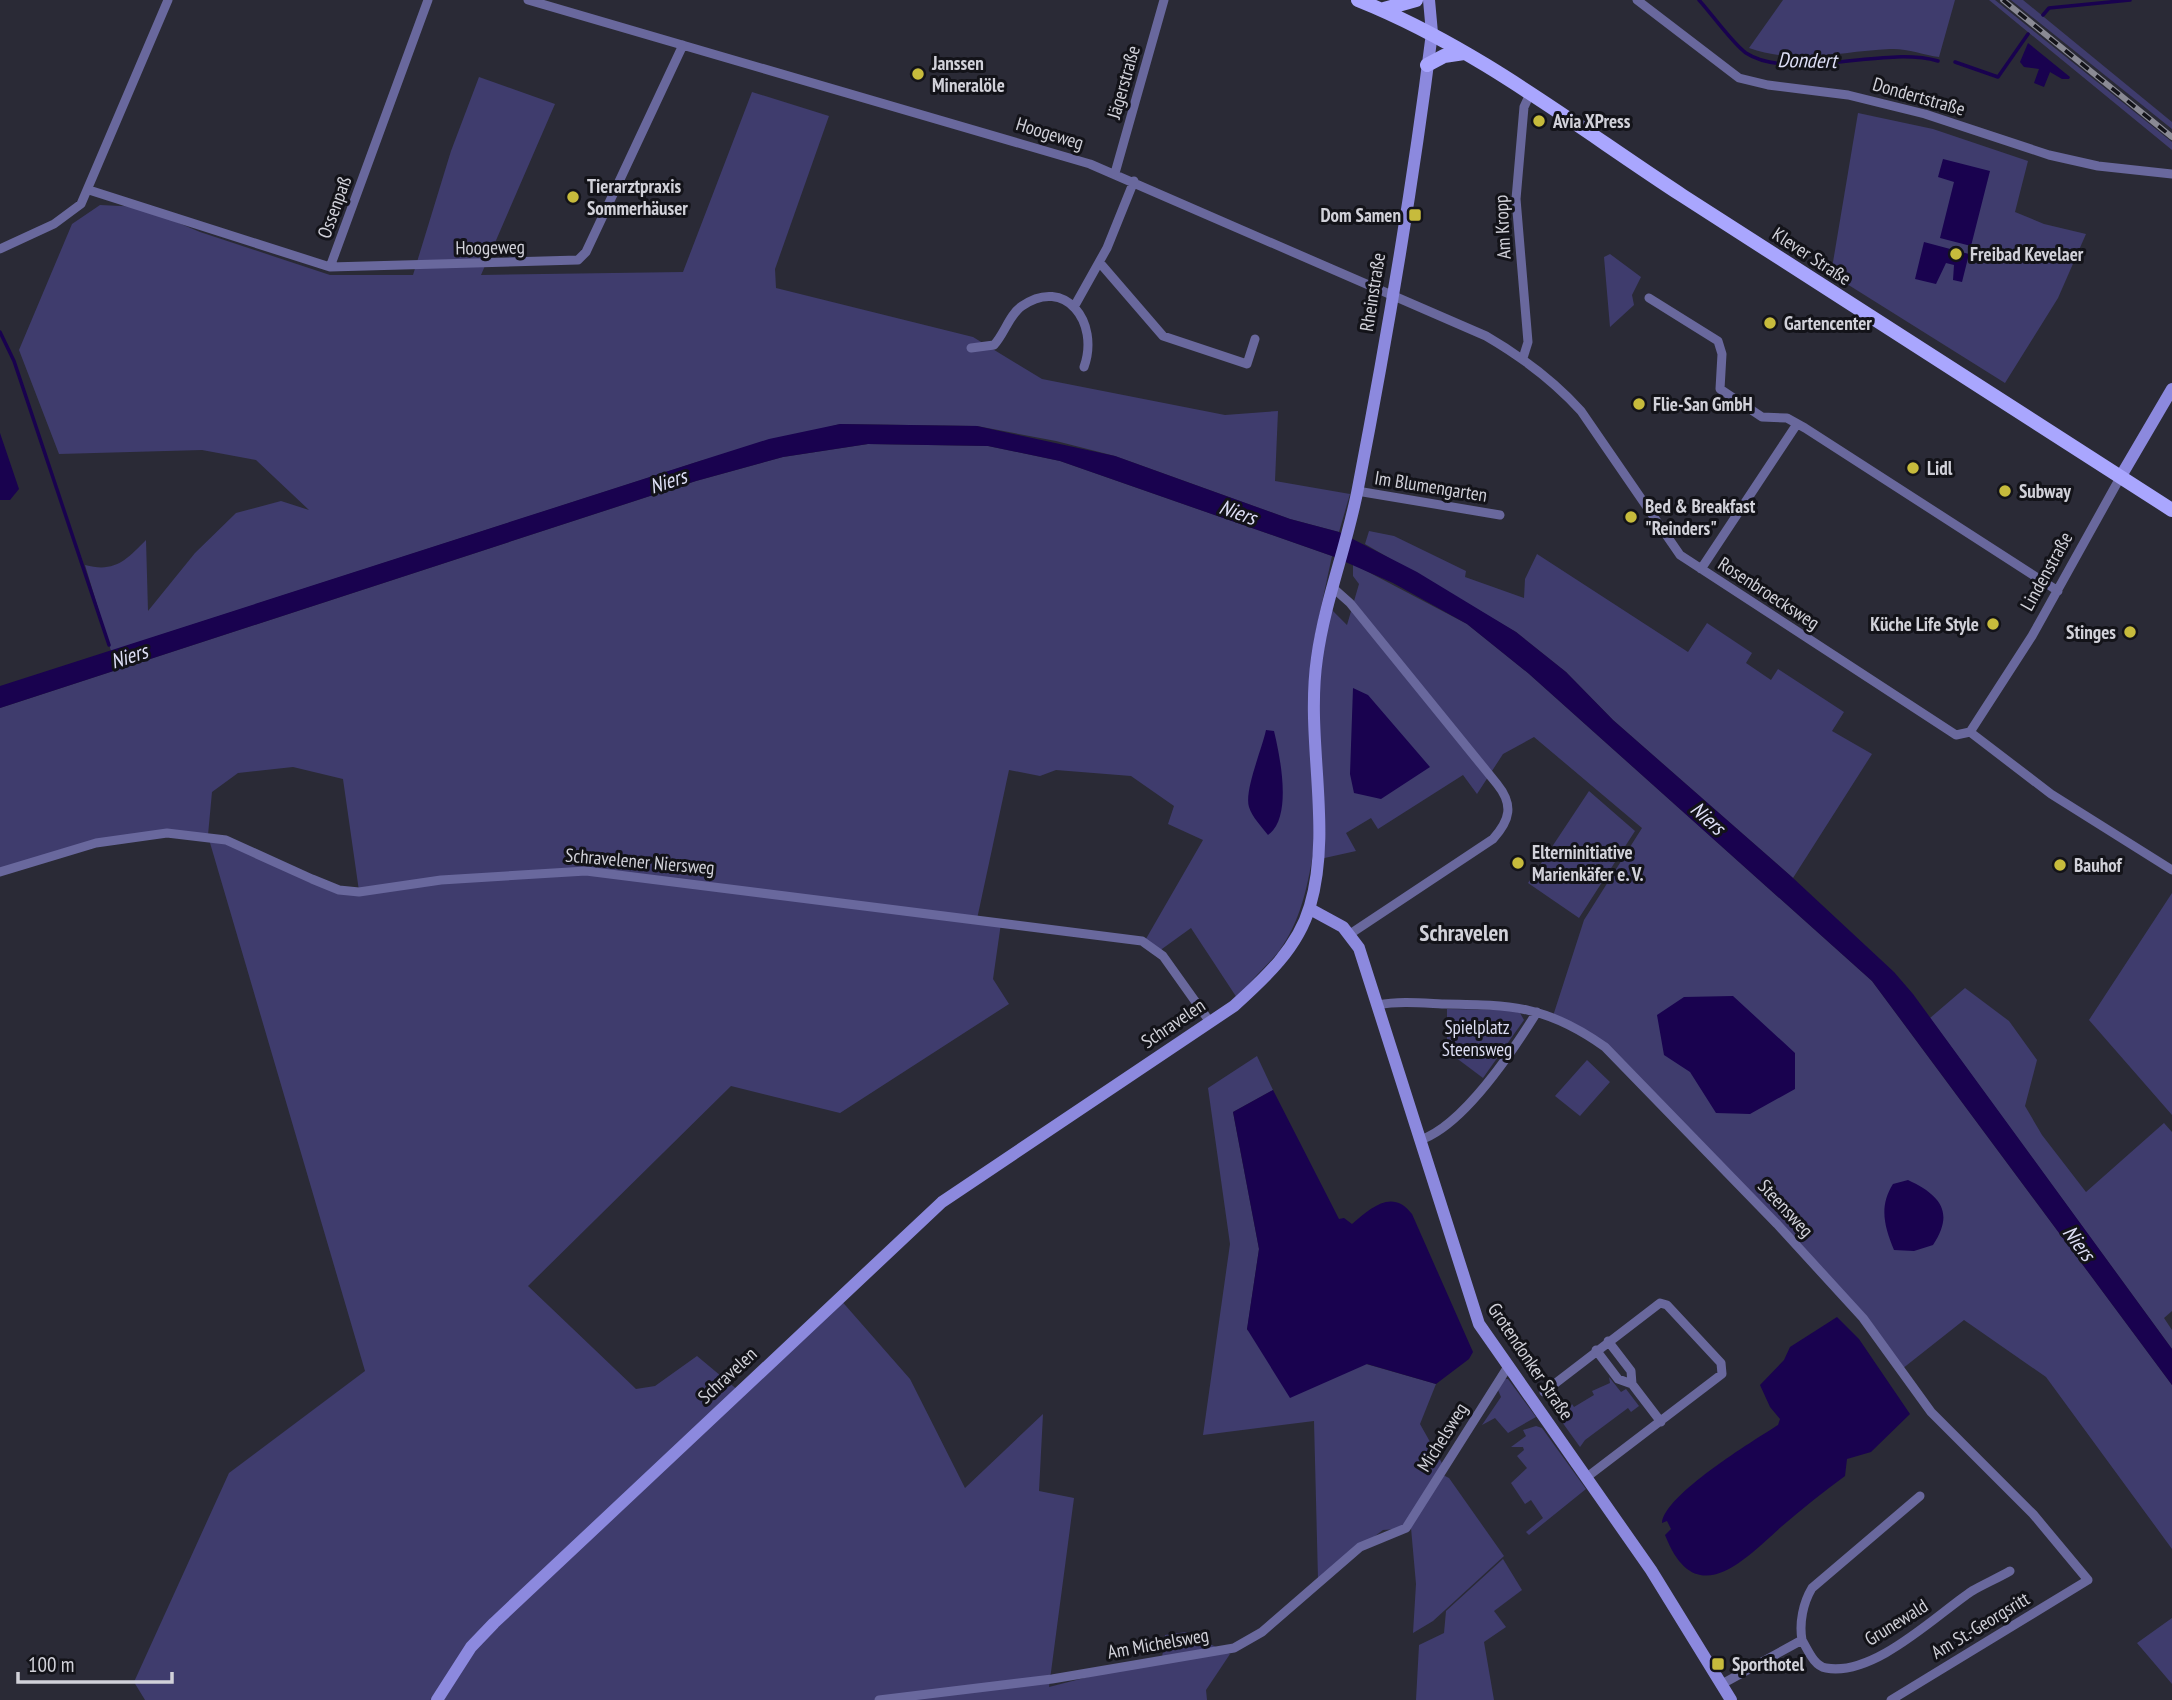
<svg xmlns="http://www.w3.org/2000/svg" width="2172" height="1700" font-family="'PT Sans Narrow',sans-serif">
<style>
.green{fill:#3f3c6d;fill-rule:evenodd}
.water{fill:#19024f}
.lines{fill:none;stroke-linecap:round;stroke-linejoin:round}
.stream{stroke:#19024f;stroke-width:3.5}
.street{stroke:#69689d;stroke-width:9}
.secondary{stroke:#8c89de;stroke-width:12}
.primary{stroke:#a9a6fe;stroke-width:14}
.rail-casing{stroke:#8a8a94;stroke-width:6}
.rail{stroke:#131319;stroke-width:3.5;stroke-dasharray:10;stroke-linecap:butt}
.poi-dot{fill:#c7bb3c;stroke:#131319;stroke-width:2.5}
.labels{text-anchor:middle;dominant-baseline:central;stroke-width:6;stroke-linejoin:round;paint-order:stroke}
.poi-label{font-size:19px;font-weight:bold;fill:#d1d1d9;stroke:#131319;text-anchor:start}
.street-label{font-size:19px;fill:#d1d1d9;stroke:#131319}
.park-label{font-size:19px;fill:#dddef4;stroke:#131319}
.water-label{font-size:21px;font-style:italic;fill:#dddef5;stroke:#131319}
.quarter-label{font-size:23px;font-weight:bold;fill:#d1d1d9;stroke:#131319}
</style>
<rect width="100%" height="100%" fill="#2a2a36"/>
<path class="green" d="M1783,0H1955L1939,57C1924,55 1906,48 1890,49C1843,51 1796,65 1749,48Z
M1989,0H1995L2172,142V150Z
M2011,0H2023L2172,122V129Z
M479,77L555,104L481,275L683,272L752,92L829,116L775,269L776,288L973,337L1042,379L1225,415L1278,411L1275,481L1350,494L1339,532L1290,519L1115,456L1056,441L977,426L840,424L700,461L111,651L85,565C115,573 126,560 146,540L148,611L195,553L236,513L281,501L309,510L256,460L202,450L59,454L19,350L72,224L100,205L141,207L200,232L330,275H413L451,151Z
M1858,113L1933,129L2028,161L2015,212L2044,224L2086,234L2058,298L2005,383L1831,274Z
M1610,254L1641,277L1632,295L1634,305L1610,327L1604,257Z
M868,444L988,446L1060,461L1332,556L1314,640L1332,610L1347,625L1359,584L1353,576V564L1467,624L1528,673L1872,981L2172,1385V1549L2046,1377L1964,1320L1902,1369L1863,1318L1605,1047L1553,1016L1584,920L1642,828L1534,737L1503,754L1477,794L1463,775L1378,829L1371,818L1346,833L1356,851L1320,859L1313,854C1307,889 1300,922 1279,951C1266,968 1246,982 1239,1001L1191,928L1155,954L1143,944L1203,840L1168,824L1174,806L1131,776L1056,770L1040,776L1009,770L977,919L1001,923L993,979L1009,1004L840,1113L731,1086L528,1286L636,1389L655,1386L697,1356L739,1391L839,1298L910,1379L965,1488L1043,1414L1039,1491L1074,1498L1049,1687L1162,1658L1165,1635L1186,1632L1230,1654L1206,1690L1207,1700H145L134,1682L229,1473L365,1371L208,836C133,830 71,850 0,872V708L696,481L783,457ZM293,767L343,779L359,891L312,879L208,835L212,792L238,773Z
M1369,531L1394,536L1466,571L1465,577L1524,598L1525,579L1537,554L1688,652L1707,623L1752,653L1746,663L1771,680L1778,669L1844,712L1832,731L1872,754L1793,878L1613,720L1566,672L1516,632L1365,544Z
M1589,791L1635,831L1579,918L1528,883Z
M2172,893V1115L2089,1020Z
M1965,988L2009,1021L2037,1060L2025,1106L2042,1135L2086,1192L2164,1123L2172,1132V1311L2164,1318L2172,1330V1349L1930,1018Z
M1447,1009L1511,1010L1520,1013L1524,1020L1483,1078L1447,1051Z
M1257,1056L1273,1090L1233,1112L1259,1249L1247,1330L1436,1384L1420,1424L1443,1465L1439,1473L1449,1478L1504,1556L1433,1621L1413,1633L1416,1584L1411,1528L1383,1530L1318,1579L1314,1421L1203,1435L1230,1244L1208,1088Z
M1587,1060L1610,1082L1580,1116L1555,1096Z
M1609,1377L1621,1392L1626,1389L1639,1406L1631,1412L1628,1408L1585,1440L1580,1447L1557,1415L1567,1414L1572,1404L1574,1407L1594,1395L1592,1391L1610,1383Z
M1504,1379H1508L1536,1417L1508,1433L1495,1418L1482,1425L1501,1397L1498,1390Z
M1536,1426L1542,1428L1586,1489L1529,1535L1526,1532L1543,1518L1531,1500L1525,1504L1511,1483L1527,1468L1517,1456L1524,1450L1523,1447H1511L1526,1436L1523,1430Z
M1503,1559L1522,1590L1494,1611L1506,1627L1484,1642L1494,1700H1416L1419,1645L1444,1633L1446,1611Z
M2172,1618V1684L2137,1643Z"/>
<path class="water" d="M2028,43L2070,77L2069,79H2062L2050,72L2044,87L2034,83L2039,69L2024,67L2020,62Z
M1943,159L1990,171L1971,246L1940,238L1954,182L1938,177Z
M1924,242L1969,254L1962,282L1953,280L1954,265L1946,263L1936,284L1915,279Z
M840,424L977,426L1115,456L1290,519L1339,532L1417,572L1516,632L1566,672L1613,720L1793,878L1894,972L1913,994L2172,1349V1385L1872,981L1528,673L1467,624L1393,583L1332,556L1060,461L988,446L868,444L783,457L696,481L0,708V686L712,457L769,439Z
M0,433L19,489L10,500H0Z
M1353,688L1368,695L1430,767L1381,799L1354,793L1350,774Z
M1266,730L1274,731C1280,756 1293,818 1268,835C1262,827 1252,817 1249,807C1244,791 1262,749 1266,730Z
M1733,996L1795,1053V1089L1750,1114L1716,1113L1690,1072L1664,1055L1657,1015L1684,997Z
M1273,1090L1339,1219L1344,1218L1352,1224C1371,1208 1392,1188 1412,1214L1473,1352L1469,1359L1436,1384L1367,1364L1290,1398L1247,1329L1259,1249L1233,1112Z
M1908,1180C1940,1195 1955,1212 1933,1245L1914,1251L1894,1250C1884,1226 1879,1206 1893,1184Z
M1837,1317L1859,1339L1910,1414L1871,1452L1847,1459L1845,1476C1823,1492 1802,1509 1781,1527C1742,1562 1695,1612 1665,1535L1671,1529L1667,1521L1662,1523C1664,1495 1753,1441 1778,1425L1780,1419L1770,1407L1760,1385L1784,1360L1790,1347Z"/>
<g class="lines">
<path class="stream" d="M1699,0C1711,13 1733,44 1746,53C1790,82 1884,45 1938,61
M2043,15L2049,8L2130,0
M1955,62L1998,77L2028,34
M0,332L14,361L109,645"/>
<path class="street" d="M528,0L1090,164L1486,336C1522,357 1554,381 1581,411L1680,555L1956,735L1970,732
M1637,0L1739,78L1768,85L1848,95L1925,114L2049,155L2098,166L2172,174
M1115,173L1164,0
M89,190L330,267L428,0
M0,249L54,224L81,204L168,0
M1100,263L1163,336L1247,364L1255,339
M330,267L578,260L586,252L683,45
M1649,298L1718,341L1722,354L1720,389L1762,417L1787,418L1805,428L2058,591
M1074,307L1107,248L1134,181
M971,348L994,345C1005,333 1009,315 1022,306C1065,276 1100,322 1084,367
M1523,358L1528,342L1516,199L1524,107L1530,94
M1357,491L1500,515
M1701,569L1797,424
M1332,587L1350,603L1497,784C1514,805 1510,820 1493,839L1350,934
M1970,732L2032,636L2121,476
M1970,732L2051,794L2172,870
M0,872L96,843L167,833L226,840L312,879L339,890L359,892L441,880L586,871L1142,941L1163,956L1210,1022
M1378,1005C1399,1001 1421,1003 1442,1004C1512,1005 1546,1005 1605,1047L1777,1224L1863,1318L1931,1412L2033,1514L2088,1580L1891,1700
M1420,1140C1463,1126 1514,1049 1537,1012
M1608,1341L1631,1371L1632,1384L1661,1422
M1596,1350L1618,1379L1632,1384
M1544,1392L1660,1303L1667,1305L1721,1363L1722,1374L1587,1477
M1802,1640C1799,1623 1803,1603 1812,1588L1920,1496
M1722,1684L1802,1640C1808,1650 1814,1666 1826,1668C1874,1677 1936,1615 1972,1591C1984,1584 1998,1578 2010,1571
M879,1700L1052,1679L1234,1648L1262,1632L1360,1547L1406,1528L1509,1365"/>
<path class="secondary" d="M2121,476L2172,389
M1310,909L1343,927L1359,948L1479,1324L1651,1570L1731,1700
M437,1700L471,1647L494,1623L942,1202L1234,1006C1265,978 1298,948 1310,906C1333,827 1305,741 1317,658C1325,600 1347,546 1358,488C1387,338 1413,185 1432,33L1429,0"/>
<path class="primary" d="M1358,0C1476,47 1577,127 1683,196C1845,301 2008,406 2172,510
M1384,9L1416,0
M1427,65L1444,56L1464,53"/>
<defs>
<path id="rail" d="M2003,0L2172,137"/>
</defs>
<use href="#rail" class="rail-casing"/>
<use href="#rail" class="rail"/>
</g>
<g class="poi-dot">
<circle cx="918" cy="74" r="7"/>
<circle cx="1539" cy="121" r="7"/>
<circle cx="573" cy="197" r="7"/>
<rect x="1408" y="208" width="14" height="14" rx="3.5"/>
<circle cx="1956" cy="254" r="7"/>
<circle cx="1770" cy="323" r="7"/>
<circle cx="1639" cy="404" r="7"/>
<circle cx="1913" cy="468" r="7"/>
<circle cx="2005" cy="491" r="7"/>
<circle cx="1631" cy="517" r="7"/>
<circle cx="1993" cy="624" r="7"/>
<circle cx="2130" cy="632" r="7"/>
<circle cx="1518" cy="863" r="7"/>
<circle cx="2060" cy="865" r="7"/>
<rect x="1711" y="1657" width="14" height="14" rx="3.5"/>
</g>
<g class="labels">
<g class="poi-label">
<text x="932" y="63">Janssen<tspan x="932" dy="22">Mineralöle</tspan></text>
<text x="1553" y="121">Avia XPress</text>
<text x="587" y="186">Tierarztpraxis<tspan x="587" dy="22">Sommerhäuser</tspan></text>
<text x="1401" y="215" text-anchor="end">Dom Samen</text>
<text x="1970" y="254">Freibad Kevelaer</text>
<text x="1784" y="323">Gartencenter</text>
<text x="1653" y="404">Flie-San GmbH</text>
<text x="1927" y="468">Lidl</text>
<text x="2019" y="491">Subway</text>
<text x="1645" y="506">Bed &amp; Breakfast<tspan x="1645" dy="22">"Reinders"</tspan></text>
<text x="1979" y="624" text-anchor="end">Küche Life Style</text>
<text x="2116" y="632" text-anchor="end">Stinges</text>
<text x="1532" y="852">Elterninitiative<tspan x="1532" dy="22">Marienkäfer e. V.</tspan></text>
<text x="2074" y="865">Bauhof</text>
<text x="1732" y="1664">Sporthotel</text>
</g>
<g class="street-label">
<text transform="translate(1123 82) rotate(-74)">Jägerstraße</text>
<text transform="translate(1919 96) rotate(16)">Dondertstraße</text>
<text transform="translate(1050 133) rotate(17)">Hoogeweg</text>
<text transform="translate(334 207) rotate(-70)">Ossenpaß</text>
<text transform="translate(1502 227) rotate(-93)">Am Kropp</text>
<text transform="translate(490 247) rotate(-1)">Hoogeweg</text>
<text transform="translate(1812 256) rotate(33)">Klever Straße</text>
<text transform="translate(1372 292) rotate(-81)">Rheinstraße</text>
<text transform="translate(1431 486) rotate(9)">Im Blumengarten</text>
<text transform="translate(2046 571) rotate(-61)">Lindenstraße</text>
<text transform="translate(1769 593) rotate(33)">Rosenbroecksweg</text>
<text transform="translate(640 861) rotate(5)">Schravelener Niersweg</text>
<text transform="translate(1173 1023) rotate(-34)">Schravelen</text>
<text transform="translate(1786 1208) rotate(47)">Steensweg</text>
<text transform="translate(1531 1361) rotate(56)">Grotendonker Straße</text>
<text transform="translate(727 1375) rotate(-43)">Schravelen</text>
<text transform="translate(1442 1437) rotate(-58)">Michelsweg</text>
<text transform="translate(1896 1622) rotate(-32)">Grunewald</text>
<text transform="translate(1980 1625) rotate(-31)">Am St.-Georgsritt</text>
<text transform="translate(1158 1643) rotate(-10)">Am Michelsweg</text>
</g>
<g class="park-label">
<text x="1477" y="1027">Spielplatz<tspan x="1477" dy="22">Steensweg</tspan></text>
</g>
<g class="water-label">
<text transform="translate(1807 60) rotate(1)">Dondert</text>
<text transform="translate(668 481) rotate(-18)">Niers</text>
<text transform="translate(1238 512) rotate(20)">Niers</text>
<text transform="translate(129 656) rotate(-18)">Niers</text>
<text transform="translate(1708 818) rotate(42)">Niers</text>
<text transform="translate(2079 1243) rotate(53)">Niers</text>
</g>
<g class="quarter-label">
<text x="1464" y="932">Schravelen</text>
</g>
</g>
<path d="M18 1672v10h154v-10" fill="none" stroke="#d1d1d9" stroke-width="3.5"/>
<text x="28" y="1672" font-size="21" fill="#d1d1d9" stroke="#131319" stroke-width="5" paint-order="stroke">100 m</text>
</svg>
